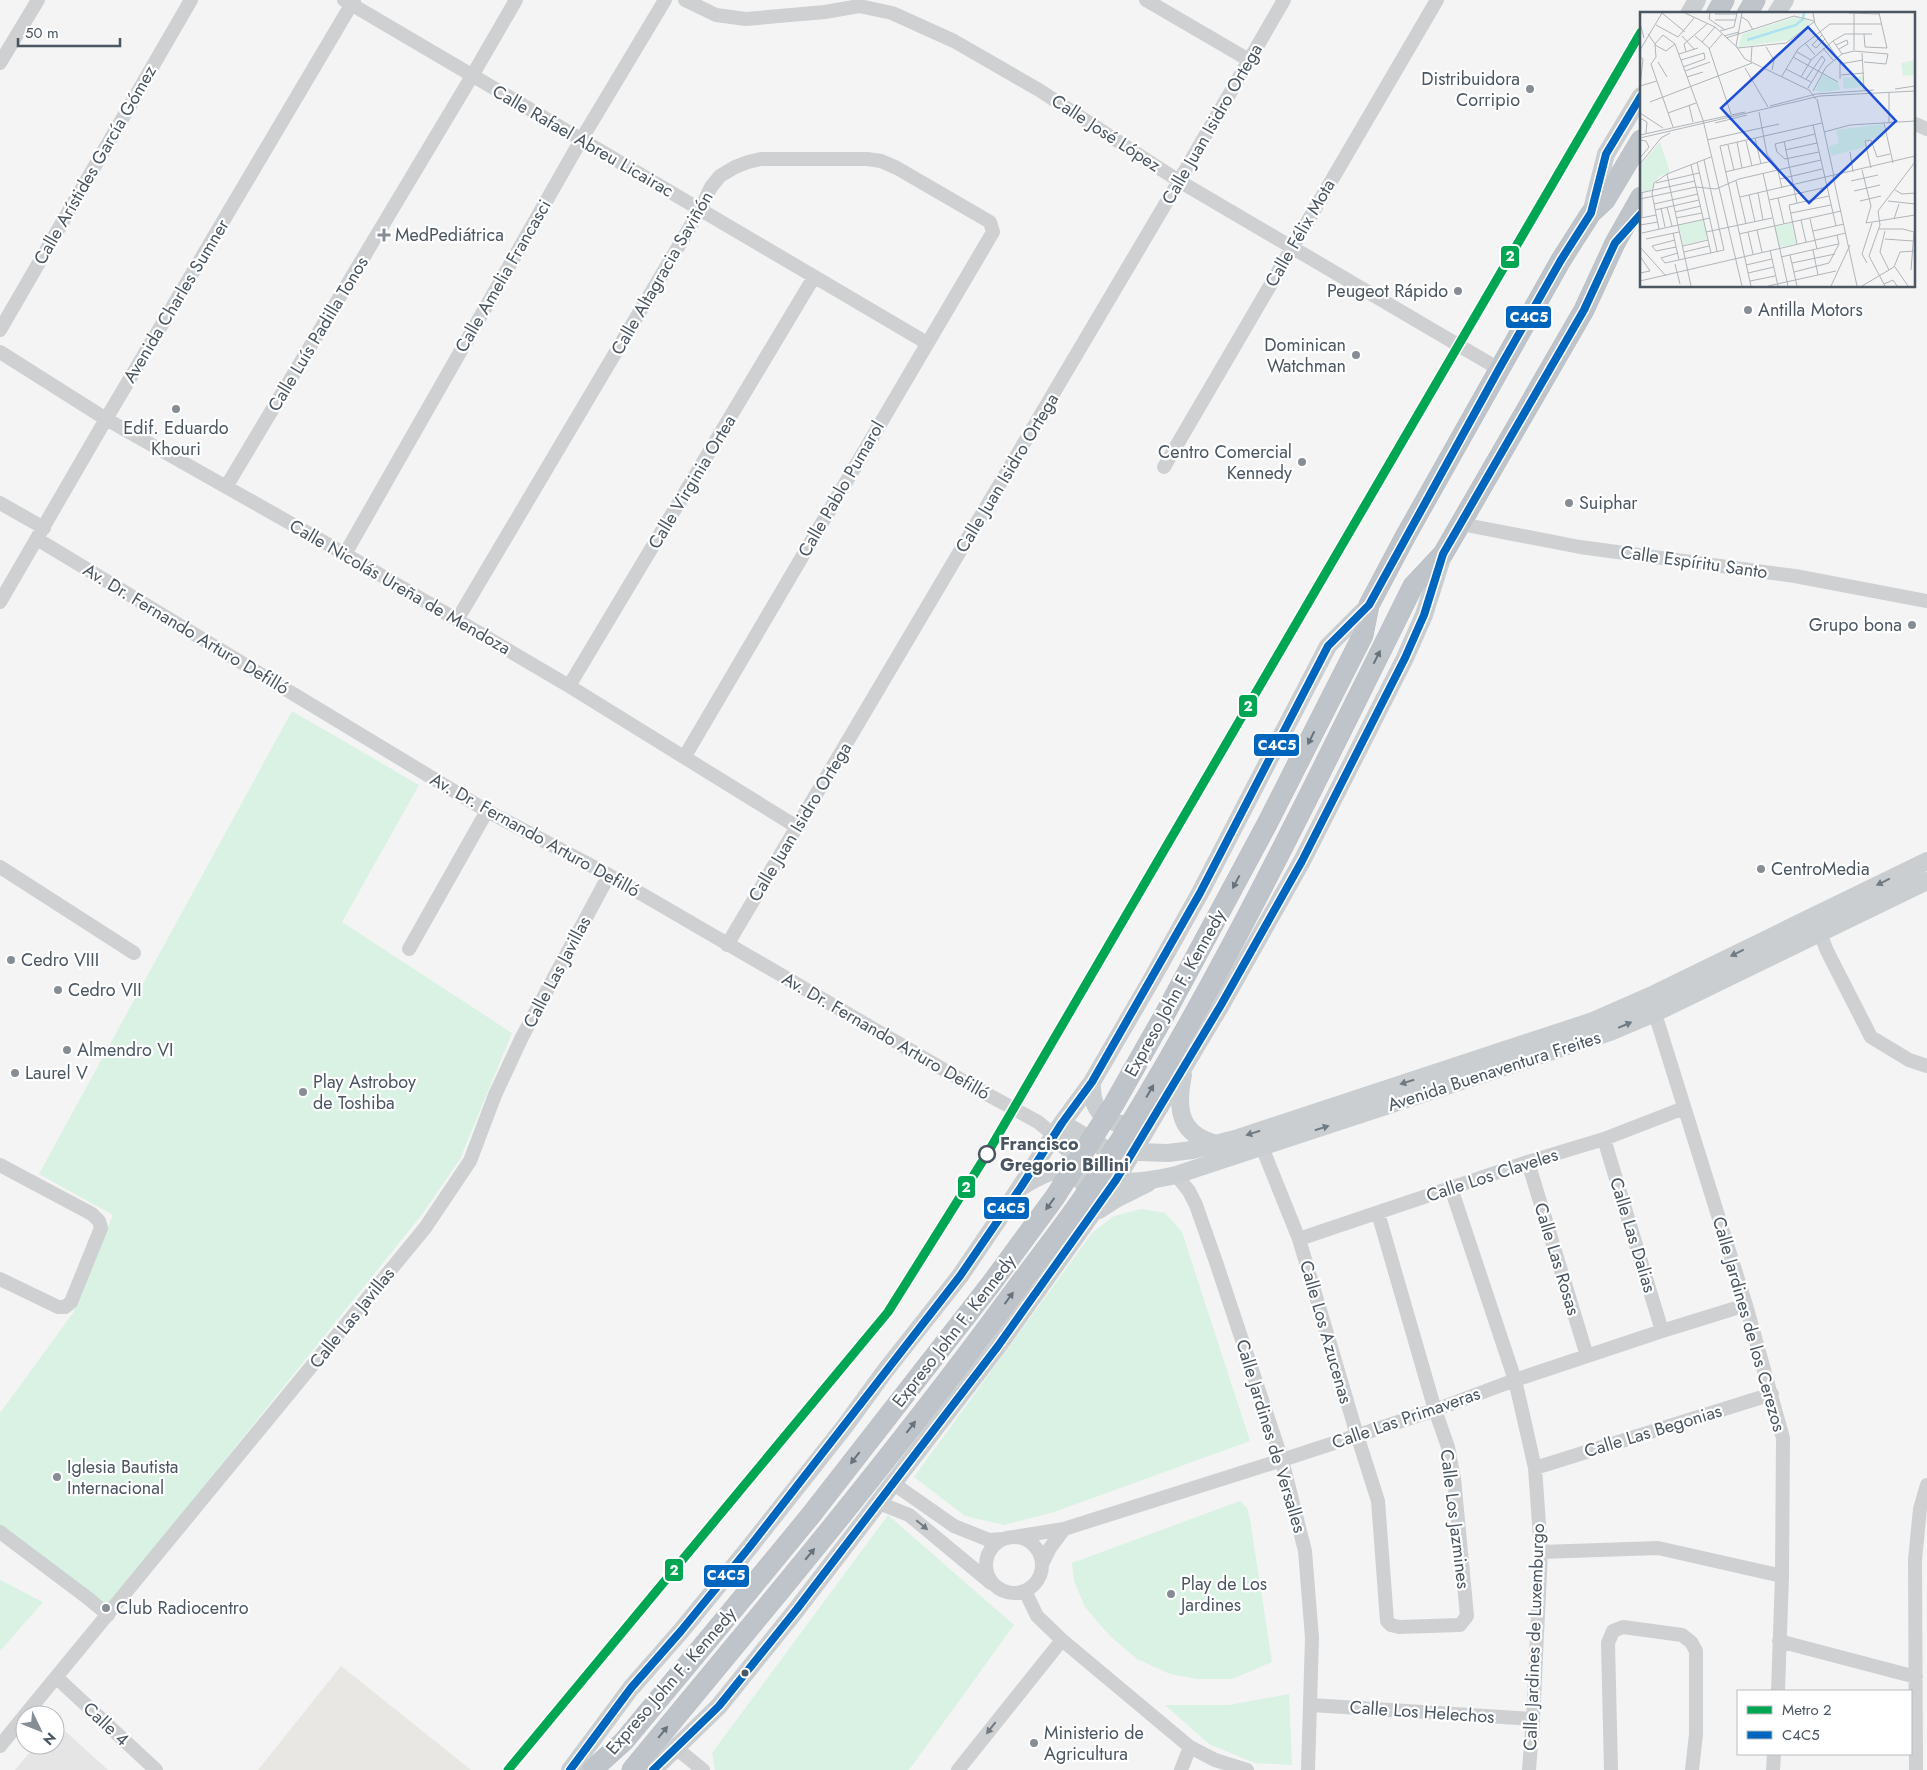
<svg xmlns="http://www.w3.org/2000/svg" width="1927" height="1770" font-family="Jost,sans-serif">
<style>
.commercial{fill:#e8e7e3}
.education{fill:#e6e5e6}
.green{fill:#d9f2e3}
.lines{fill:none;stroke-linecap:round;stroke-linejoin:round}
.highway-casing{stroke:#b9bec3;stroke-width:21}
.minor{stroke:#ced0d2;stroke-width:14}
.major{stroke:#caced1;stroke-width:18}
.highway{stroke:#bec4c9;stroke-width:20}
.highway-bridge-casing{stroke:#b9bec3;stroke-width:21;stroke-linecap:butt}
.highway-bridge{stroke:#bec4c9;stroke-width:20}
.bus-1-casing{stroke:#fff;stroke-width:11}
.bus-1{stroke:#0065bd;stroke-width:8}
.metro-1-casing{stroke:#fff;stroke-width:12}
.metro-1{stroke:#00a651;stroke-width:9}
.oneway{fill:#67727b}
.oneway2{fill:#707a83}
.oneway3{fill:#727b83}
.poi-dot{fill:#868d94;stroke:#fff;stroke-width:2}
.stop-dot{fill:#fff;stroke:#4a5661;stroke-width:2.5}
.bus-dot{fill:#4a5661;stroke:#fff;stroke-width:2}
.labels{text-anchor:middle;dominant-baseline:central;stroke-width:4.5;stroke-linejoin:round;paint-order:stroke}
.poi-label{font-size:18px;fill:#4a5661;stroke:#fff;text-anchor:start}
.street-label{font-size:18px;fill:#4a5661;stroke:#fff}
.stop-label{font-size:18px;font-weight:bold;fill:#4a5661;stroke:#fff;text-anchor:start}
.inset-river{fill:none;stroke:#aee2f0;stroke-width:2.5}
.inset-road{fill:none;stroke:#b0b5b9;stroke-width:1}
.view{fill:#1d4ed8;fill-opacity:0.15;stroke:#1d4ed8;stroke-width:2.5}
.inset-edge{fill:none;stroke:#4a5661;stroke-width:2.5}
.line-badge{stroke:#fff;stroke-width:2}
.badge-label{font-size:14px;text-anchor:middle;font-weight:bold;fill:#fff}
</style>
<rect width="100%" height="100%" fill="#f4f4f4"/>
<path class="commercial" d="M341,1666L471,1770H258Z"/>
<path class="education" d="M55,1722L108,1770H15L36,1745H55Z"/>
<path class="green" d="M292,711L419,785L342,922L512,1033L460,1159L423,1213L106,1608L0,1533V1413L73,1313L113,1215L39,1174Z
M1142,1209L1165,1213L1182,1232L1250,1441L1054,1512L1004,1525L965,1516L914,1477L1092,1233L1114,1216Z
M1240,1501L1247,1508L1250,1519L1272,1662L1232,1679H1197L1170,1674L1137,1659L1109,1635L1085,1607L1074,1581L1072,1563Z
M888,1515L1014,1625L909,1770H715L712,1753Z
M0,1580L43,1602L0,1651Z
M1289,1694L1292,1765L1255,1763L1209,1744L1165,1705H1229Z"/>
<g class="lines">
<defs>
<path id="highway" d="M1716,14L1724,0
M1747,14L1755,0
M1333,694L1363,635L1369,605L1405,537L1561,260L1591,213L1605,200L1641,140
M1356,701L1413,586L1443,554L1584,310L1615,243L1641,197
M592,1770L624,1741L760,1577
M632,1770L779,1592"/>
</defs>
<use href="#highway" class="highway-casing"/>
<path class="minor" d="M344,0L927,343
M685,0L716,15L746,19L825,12L859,6L892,13L954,41L1039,90L1179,181L1499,369
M1146,0L1249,60
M0,63L38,0
M1913,123L1927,129
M0,330L191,0
M0,352L106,419L345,554L569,686L797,827
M1164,467L1437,0
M226,487L472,76L516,0
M0,503L44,528
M1461,524L1580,547L1795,576L1927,601
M37,539L487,811L609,875L972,1086L1038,1122L1054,1135
M345,554L581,140L665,0
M0,602L106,419L354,0
M457,620L700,210L711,187L720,176L735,167L748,162L761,159H867L881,161L897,168L990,222L993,232L685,756
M569,686L814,277
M0,867L134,953
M1820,933L1827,951L1871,1037L1909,1060L1927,1066
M727,945L1179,181L1284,0
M409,949L487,811
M1652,1004L1746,1305L1783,1438L1782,1576L1778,1691
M1604,1139L1662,1331
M1262,1147L1299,1239L1357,1435L1378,1501L1387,1621L1391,1625L1399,1627L1460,1625L1467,1616L1454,1478L1448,1447L1435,1410L1378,1213
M1528,1162L1587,1356
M0,1165L92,1214L99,1221L101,1228L71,1302L65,1307H58L0,1279
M1176,1175L1189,1191L1196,1205L1216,1262L1282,1460L1305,1551L1312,1638L1308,1770
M1451,1188L1515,1380L1535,1468L1541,1552L1533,1719L1529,1770
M1299,1239L1528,1162L1604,1139L1684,1108
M1535,1468L1772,1394
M894,1484L954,1526L989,1540L1004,1539
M879,1503L909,1515L991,1583
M0,1532L89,1599L108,1615
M1014,1537L1064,1529L1282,1460L1435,1410L1515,1380L1662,1331L1746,1305
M986 1565a28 28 0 1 1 56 0a28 28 0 1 1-56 0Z
M1541,1552L1658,1548L1782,1576
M1042,1564L1050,1548L1064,1529
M1025,1591L1037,1616L1062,1640L1190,1747L1215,1760L1247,1770
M1779,1641L1916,1677
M56,1677L156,1770
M1311,1705L1533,1719
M25,1715L425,1228L470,1161L495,1095L522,1037L609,875
M0,1746L25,1715
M676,1748L703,1770
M958,1770L1062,1640
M1181,1770L1190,1747
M1611,1770L1608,1643L1613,1631L1623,1627L1682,1635L1691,1642L1696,1651V1734L1692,1770
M1773,1770L1774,1754
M1916,1770L1915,1560L1920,1509L1927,1485"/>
<path class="major" d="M1689,14L1697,0
M1776,14L1785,0
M1591,213L1606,154L1641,96
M1183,1075C1176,1109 1179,1135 1217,1144
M1092,1082C1090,1114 1111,1130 1143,1122
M1062,1123L1109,1151L1168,1153L1192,1150L1235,1139L1593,1021L1650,996L1927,861
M1054,1135C1066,1147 1078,1160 1092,1170C1116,1188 1149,1181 1176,1175L1610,1032L1655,1013L1927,881
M1022,1186C1031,1181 1041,1175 1051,1172C1071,1167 1090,1182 1089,1202
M1099,1210L1116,1199L1148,1183
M570,1770L631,1688L681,1631L748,1549L845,1426L885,1371L960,1276L1015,1195L1062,1123L1092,1082L1153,977L1200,893L1328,646L1369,605
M653,1770L719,1706L797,1609L998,1346L1116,1180L1221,1005L1302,861L1405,658L1424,615L1443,555"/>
<use href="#highway" class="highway"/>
<defs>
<path id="highway-bridge" d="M760,1577L811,1515L991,1284L1055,1197L1114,1104L1165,1014L1267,824L1333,694
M779,1592C858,1496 936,1398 1010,1297C1039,1257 1071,1218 1098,1176C1195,1024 1276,863 1356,701"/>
</defs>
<use href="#highway-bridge" class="highway-bridge-casing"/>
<use href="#highway-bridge" class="highway-bridge"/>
<defs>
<path id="bus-1" d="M570,1770L631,1688L681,1631L748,1549L960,1276L1021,1187L1062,1123L1092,1082L1200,893L1328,646L1369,605L1499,369L1561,260L1591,213L1606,154L1641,96
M653,1770L719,1706L797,1609L998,1346L1116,1180L1221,1005L1302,861L1405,658L1424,615L1443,554L1584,310L1615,243L1641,214"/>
</defs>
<use href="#bus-1" class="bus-1-casing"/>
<use href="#bus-1" class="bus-1"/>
<defs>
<path id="metro-1" d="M508,1770L888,1312L987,1154L1641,32"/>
</defs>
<use href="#metro-1" class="metro-1-casing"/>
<use href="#metro-1" class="metro-1"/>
</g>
<defs><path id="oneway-solid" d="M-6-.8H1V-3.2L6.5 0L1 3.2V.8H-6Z" transform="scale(1.25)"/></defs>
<g class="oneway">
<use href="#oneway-solid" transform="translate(1377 657) rotate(-63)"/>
<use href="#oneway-solid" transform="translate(1311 738) rotate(117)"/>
<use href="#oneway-solid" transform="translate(1236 882) rotate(118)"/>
<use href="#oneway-solid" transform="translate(1150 1091) rotate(-60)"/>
<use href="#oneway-solid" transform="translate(1050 1204) rotate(126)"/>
<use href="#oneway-solid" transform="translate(1009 1298) rotate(-54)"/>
<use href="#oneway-solid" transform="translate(911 1427) rotate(-52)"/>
<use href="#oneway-solid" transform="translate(855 1458) rotate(128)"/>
<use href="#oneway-solid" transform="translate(810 1554) rotate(-50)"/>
<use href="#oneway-solid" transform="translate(663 1732) rotate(-51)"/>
</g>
<g class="oneway2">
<use href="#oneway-solid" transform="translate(1883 882) rotate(154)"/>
<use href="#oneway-solid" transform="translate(1737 953) rotate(154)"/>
<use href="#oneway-solid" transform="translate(1625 1025) rotate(-23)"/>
<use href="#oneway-solid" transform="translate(1407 1082) rotate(162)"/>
<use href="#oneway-solid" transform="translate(1322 1128) rotate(-18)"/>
<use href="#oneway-solid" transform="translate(1253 1133) rotate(162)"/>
</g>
<g class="oneway3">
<use href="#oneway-solid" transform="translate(922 1525) rotate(40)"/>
<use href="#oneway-solid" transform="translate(991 1728) rotate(128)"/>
</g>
<g class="poi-dot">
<circle cx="1530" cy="89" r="5"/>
<path d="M381.5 227.5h5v5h5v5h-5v5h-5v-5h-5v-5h5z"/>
<circle cx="1458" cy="291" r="5"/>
<circle cx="1748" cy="310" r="5"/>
<circle cx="1356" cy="355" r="5"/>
<circle cx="176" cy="409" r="5"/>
<circle cx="1302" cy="462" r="5"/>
<circle cx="1569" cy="503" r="5"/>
<circle cx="1912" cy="625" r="5"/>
<circle cx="1761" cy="869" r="5"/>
<circle cx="11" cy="960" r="5"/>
<circle cx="58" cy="990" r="5"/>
<circle cx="67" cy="1050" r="5"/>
<circle cx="15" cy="1073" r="5"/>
<circle cx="303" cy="1092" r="5"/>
<circle cx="57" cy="1477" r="5"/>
<circle cx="1171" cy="1594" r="5"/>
<circle cx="106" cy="1608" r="5"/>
<circle cx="1034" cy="1743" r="5"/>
</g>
<circle class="stop-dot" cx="987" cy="1154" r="8"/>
<circle class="bus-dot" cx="745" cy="1673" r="4.5"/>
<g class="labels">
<g class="poi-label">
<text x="1520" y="79" text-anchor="end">Distribuidora<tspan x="1520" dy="21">Corripio</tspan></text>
<text x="395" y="235">MedPediátrica</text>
<text x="1448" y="291" text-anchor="end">Peugeot Rápido</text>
<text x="1758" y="310">Antilla Motors</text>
<text x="1346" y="345" text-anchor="end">Dominican<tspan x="1346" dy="21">Watchman</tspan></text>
<text x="176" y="428" text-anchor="middle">Edif. Eduardo<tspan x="176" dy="21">Khouri</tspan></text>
<text x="1292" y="452" text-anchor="end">Centro Comercial<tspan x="1292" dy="21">Kennedy</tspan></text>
<text x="1579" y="503">Suiphar</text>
<text x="1902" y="625" text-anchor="end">Grupo bona</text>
<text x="1771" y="869">CentroMedia</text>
<text x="21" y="960">Cedro VIII</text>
<text x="68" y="990">Cedro VII</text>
<text x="77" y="1050">Almendro VI</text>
<text x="25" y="1073">Laurel V</text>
<text x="313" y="1082">Play Astroboy<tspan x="313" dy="21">de Toshiba</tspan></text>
<text x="67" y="1467">Iglesia Bautista<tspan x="67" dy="21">Internacional</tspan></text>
<text x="1181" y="1584">Play de Los<tspan x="1181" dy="21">Jardines</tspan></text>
<text x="116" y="1608">Club Radiocentro</text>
<text x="1044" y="1733">Ministerio de<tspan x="1044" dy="21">Agricultura</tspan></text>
</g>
<g class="street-label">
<text transform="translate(1212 124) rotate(-60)">Calle Juan Isidro Ortega</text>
<text transform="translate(1106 133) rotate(33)">Calle José López</text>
<text transform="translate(583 141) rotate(30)">Calle Rafael Abreu Licairac</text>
<text transform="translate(95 165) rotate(-60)">Calle Arístides García Gómez</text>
<text transform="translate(1300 233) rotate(-60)">Calle Félix Mota</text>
<text transform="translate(662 273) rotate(-60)">Calle Altagracia Saviñón</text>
<text transform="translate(503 276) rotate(-60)">Calle Amelia Francasci</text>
<text transform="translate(176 301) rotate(-59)">Avenida Charles Sumner</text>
<text transform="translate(318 334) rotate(-59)">Calle Luís Padilla Tonos</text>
<text transform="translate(1007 473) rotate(-59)">Calle Juan Isidro Ortega</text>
<text transform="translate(692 482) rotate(-59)">Calle Virginia Ortea</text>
<text transform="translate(841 489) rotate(-60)">Calle Pablo Pumarol</text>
<text transform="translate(1694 562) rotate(8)">Calle Espíritu Santo</text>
<text transform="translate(400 587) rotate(30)">Calle Nicolás Ureña de Mendoza</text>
<text transform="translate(186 629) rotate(31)">Av. Dr. Fernando Arturo Defilló</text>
<text transform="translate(800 822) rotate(-59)">Calle Juan Isidro Ortega</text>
<text transform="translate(535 835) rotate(29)">Av. Dr. Fernando Arturo Defilló</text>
<text transform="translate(557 972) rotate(-62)">Calle Las Javillas</text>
<text transform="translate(1175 993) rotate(-61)">Expreso John F. Kennedy</text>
<text transform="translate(886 1036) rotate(30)">Av. Dr. Fernando Arturo Defilló</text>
<text transform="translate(1494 1071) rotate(-18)">Avenida Buenaventura Freites</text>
<text transform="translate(1492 1175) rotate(-18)">Calle Los Claveles</text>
<text transform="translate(1633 1235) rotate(73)">Calle Las Dalias</text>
<text transform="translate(1557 1259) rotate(73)">Calle Las Rosas</text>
<text transform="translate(352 1318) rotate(-51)">Calle Las Javillas</text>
<text transform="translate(1749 1324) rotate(74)">Calle Jardines de los Cerezos</text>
<text transform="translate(954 1331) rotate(-52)">Expreso John F. Kennedy</text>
<text transform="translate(1326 1332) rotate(74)">Calle Los Azucenas</text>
<text transform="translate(1406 1418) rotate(-19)">Calle Las Primaveras</text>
<text transform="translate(1653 1431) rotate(-17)">Calle Las Begonias</text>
<text transform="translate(1271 1436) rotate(73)">Calle Jardines de Versalles</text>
<text transform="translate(1455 1519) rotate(83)">Calle Los Jazmines</text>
<text transform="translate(1534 1637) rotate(-88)">Calle Jardines de Luxemburgo</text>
<text transform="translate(671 1681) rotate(-49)">Expreso John F. Kennedy</text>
<text transform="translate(1422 1712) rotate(4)">Calle Los Helechos</text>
<text transform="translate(106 1724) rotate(43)">Calle 4</text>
</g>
<g class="stop-label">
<text x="1000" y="1144">Francisco<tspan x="1000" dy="21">Gregorio Billini</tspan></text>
</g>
</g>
<g transform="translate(1640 12)">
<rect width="275" height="275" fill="#f4f4f4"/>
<path d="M156,5L172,10L149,28L98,35L102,22ZM275,48V63L263,64L261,51ZM183,63L198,71L200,78L180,80L175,78ZM224,64L223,75L203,77V66ZM243,112L245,125L230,127L224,129L225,135L191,144L189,134L199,131L196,118ZM20,130L30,160L18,165L11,178L0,180V154ZM63,208L67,227L43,233L39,213ZM152,211L156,232L139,235L134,215Z" fill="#d9f2e3"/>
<path class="inset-river" d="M107,28L156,13L163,7L164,1"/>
<path class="inset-road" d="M22,1L45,20M45,1L75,15L98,36L146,31L174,10M70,1L69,7L85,18M102,1L96,34L105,47L169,78L176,87M173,1L175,12L200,50V67M209,1L239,2M75,2H97M102,5L108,9L113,18M75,8H95M0,11L4,26M16,13L38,25L54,6M80,19L94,15L97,1M8,22L15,32L16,45L11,52L33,115M224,22L225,35L247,36L239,1M182,23L172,33L176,36L185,27M42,24L54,37M55,24L69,36L91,102M84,24L99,20M86,26L154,4L174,9M193,29L202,42M62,30L75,15M165,31L175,43M15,32L23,23L35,32L63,108M15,33L26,39L35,32M196,33L207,28L208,32L199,37M126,35L134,48L132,58M183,36L193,48M69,37L82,22M0,38L22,1M214,38V2M46,40L44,32L67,12M157,40L171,48M222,41L224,77M39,42L58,36M0,45L3,47L0,74M153,45L198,70M41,48L64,41L65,47L43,55M18,50L27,65M111,50L112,34M200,52L223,48M105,56L128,95M146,57L171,70M45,59L70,50M201,63L224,61M142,64L158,37L190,12H242M47,65L63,60M161,65L171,48L193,29L205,22H232M166,67L182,44L185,48L168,76M0,74L17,69M255,77L275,74M173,79L186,55L202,42L214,39L248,42L246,52L224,50M249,81V111M177,87L194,164M10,90L112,51M49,93L53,110M130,94L176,82L234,78M119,100L127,142L137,155L142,176M0,101L23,116M28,101L56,91M0,106L7,110L6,121M63,108L102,274M75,111L107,103M244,111L253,151M173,113L196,214M184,120L210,113L275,109M175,122L135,132L137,140L145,147L179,140M0,123L105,100M0,126L180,84L275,79M115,126L121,152M0,128L6,129L9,135L0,146M67,128L139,112M106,129L112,154M144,129L157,191M97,130L102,156M88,133L94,158M145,138L177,131M210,140L213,160M57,150L77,239M0,152L21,126L30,121M51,153L71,241M231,156L225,129L231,128L237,145L250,142M222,158L231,194L226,211L275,203M85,160L132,149M123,161L148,274M27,162L51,274M193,164L217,274M140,167L182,157M96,169L106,212M211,169L238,163M16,171L59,161M255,178L262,182L275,181M214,179L240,173M0,181L55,169M118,181L123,208M109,183L115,210M100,185L275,144M138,186L144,212M0,187L56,175L76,177L99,167L181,148M129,188L187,175M220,189L241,184M248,189L275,192M14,192L58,182M27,195L32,214M21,196L25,215M15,198L59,188M35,200L61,194M151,201L191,193M1,206L16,203M2,206V181M36,206L62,201M170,207L177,237M254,207L259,192M161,208L166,230M0,213L18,210M19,217L12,182L14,171L27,162L71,145M239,217H263L274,220M117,218L122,240M173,219L204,212M245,219L240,240L249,258M66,220L132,206M108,220L113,242M2,221L70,206M33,221L39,248M99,222L201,199M6,227L39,220M245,227L273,229M35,228L12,234L16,239L36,235M157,232L149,193L189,184M43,234L68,228M0,235L26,264M130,238L138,274M173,238L178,263M44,240L69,234M38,241L21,246L25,251L84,238L64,148M150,243L157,274M0,244L10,259L0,261M141,245L198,232M152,251L195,242M227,251L222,242L232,211M35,252L40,272M106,253L132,247M255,255L268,274M271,258L274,220M154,260L189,251L199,232L197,223M108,261L134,255M0,269L206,221M110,269L135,264M244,272L253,268L257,274M111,274L80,134L182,111M128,274L196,259M191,274L210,233M222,274L254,255L260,240L275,239M245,274L229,244L240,213L238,199L275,150"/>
<path class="view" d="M168,15L256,109L169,191L81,96Z"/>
<rect width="275" height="275" class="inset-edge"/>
</g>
<g class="line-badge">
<rect x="1500" y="245" width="20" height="24" rx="5" fill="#00a651"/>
<rect x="1505" y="305" width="47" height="24" rx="5" fill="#0065bd"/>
<rect x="1238" y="694" width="20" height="24" rx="5" fill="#00a651"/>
<rect x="1253" y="733" width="47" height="24" rx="5" fill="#0065bd"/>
<rect x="957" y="1175" width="19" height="24" rx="5" fill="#00a651"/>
<rect x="983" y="1196" width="47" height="24" rx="5" fill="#0065bd"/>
<rect x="664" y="1558" width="20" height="24" rx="5" fill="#00a651"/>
<rect x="703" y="1564" width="47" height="24" rx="5" fill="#0065bd"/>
</g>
<g class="badge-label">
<text x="1510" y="261">2</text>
<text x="1529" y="322">C4C5</text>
<text x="1248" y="711">2</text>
<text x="1277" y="750">C4C5</text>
<text x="966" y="1192">2</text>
<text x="1006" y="1213">C4C5</text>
<text x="674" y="1575">2</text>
<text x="726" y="1580">C4C5</text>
</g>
<rect x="1737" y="1690" width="175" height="65" fill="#ffffff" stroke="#b7bbc0"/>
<rect x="1747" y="1706" width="25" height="8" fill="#00a651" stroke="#b7bbc0"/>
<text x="1782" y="1715" font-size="15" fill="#4a5661">Metro 2</text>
<rect x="1747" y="1731" width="25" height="8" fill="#0065bd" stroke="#b7bbc0"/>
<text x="1782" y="1740" font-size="15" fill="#4a5661">C4C5</text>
<g transform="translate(40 1730) rotate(133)"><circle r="24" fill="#ffffff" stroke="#b7bbc0"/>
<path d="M0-4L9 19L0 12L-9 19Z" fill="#868d94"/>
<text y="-8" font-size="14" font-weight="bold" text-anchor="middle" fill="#4a5661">N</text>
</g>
<path d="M18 38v8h102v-8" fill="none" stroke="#4a5661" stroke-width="2.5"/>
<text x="25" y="38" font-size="15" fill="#4a5661" stroke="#ffffff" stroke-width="4" paint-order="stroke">50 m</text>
</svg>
